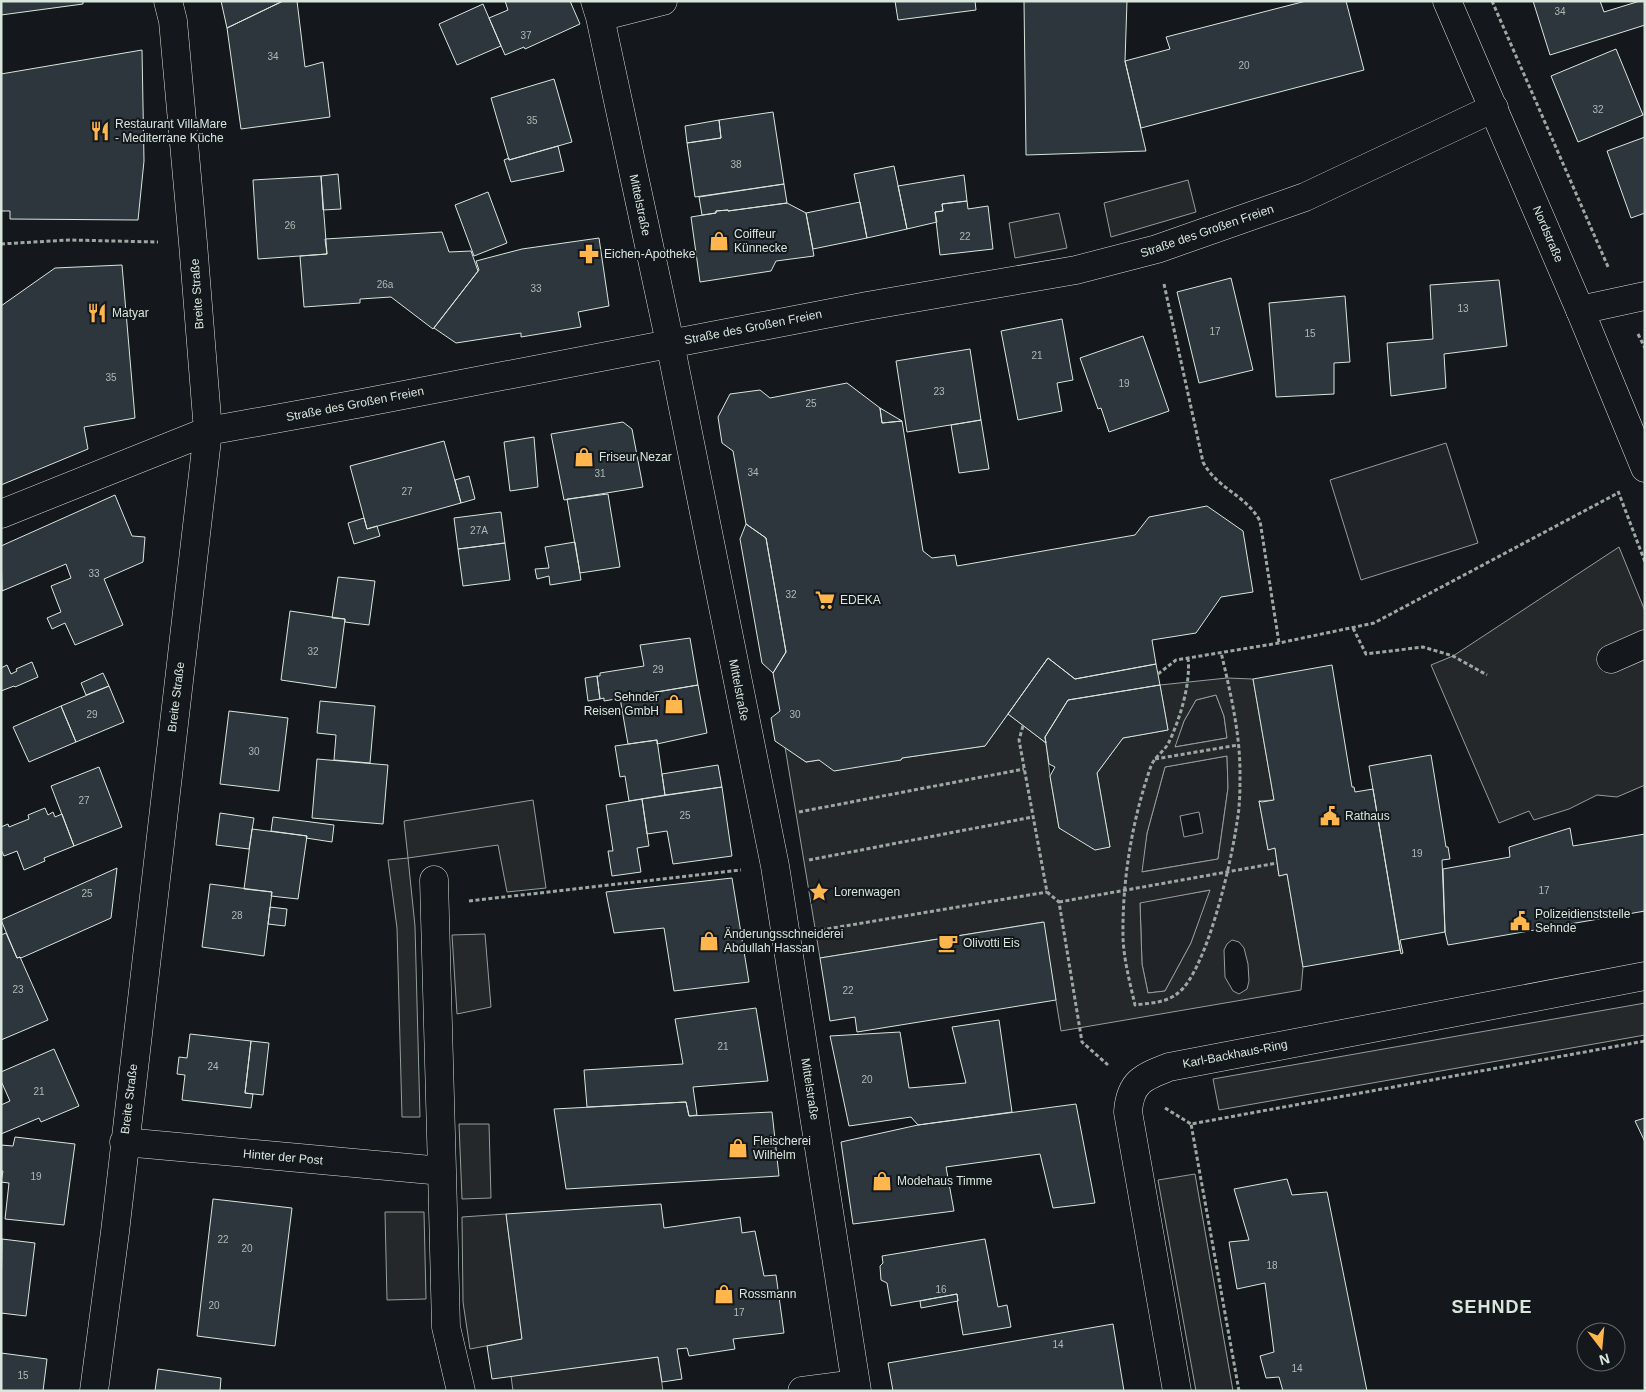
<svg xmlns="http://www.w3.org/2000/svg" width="1646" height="1392" font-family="Arial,sans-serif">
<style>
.green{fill:#202428;stroke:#939e99;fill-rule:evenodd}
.parking{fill:#24282b;stroke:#939e99;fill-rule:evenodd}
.building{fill:#2c363c;stroke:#d8e6dc}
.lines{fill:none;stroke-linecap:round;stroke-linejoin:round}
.minor-casing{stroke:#d8e6dc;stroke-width:29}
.major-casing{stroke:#d8e6dc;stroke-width:29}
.path{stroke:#9da8a2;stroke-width:3;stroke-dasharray:4 2.5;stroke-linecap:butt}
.minor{stroke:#14181c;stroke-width:28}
.major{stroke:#14181c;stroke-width:28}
.labels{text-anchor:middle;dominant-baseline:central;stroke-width:4;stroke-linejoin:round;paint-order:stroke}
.number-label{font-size:10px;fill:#adbab4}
.poi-label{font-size:12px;fill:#d8e6dc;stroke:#14181c;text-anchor:start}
.street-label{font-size:12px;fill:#d8e6dc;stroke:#14181c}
.district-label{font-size:18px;font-weight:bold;letter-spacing:1px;fill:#d8e6dc;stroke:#14181c}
</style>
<rect width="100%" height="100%" fill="#14181c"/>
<path class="green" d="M1446,443L1478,543L1361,580L1330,480Z
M1216,695L1224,716L1227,738L1174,747L1184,721L1196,700Z
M1227,756L1228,788L1218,859L1141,872L1147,833L1165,767ZM1199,812L1203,833L1184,837L1180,816Z
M1211,890L1191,943L1165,991L1148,993L1142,964L1140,902Z"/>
<path class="parking" d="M1188,180L1196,212L1111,237L1104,203Z
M1059,213L1067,248L1015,258L1009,223Z
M1619,547L1645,611V785L1617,797L1597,795L1569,809L1534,820L1529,811L1499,823L1431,665L1453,656Z
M1227,678L1253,679L1274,800L1259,801L1268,849L1275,848L1279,876L1287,874L1303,967L1301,990L1061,1031L1043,922L820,958L785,747L806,762L819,760H901L902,758L985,746L1008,714L1046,743L1050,776L1059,828L1110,847L1097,773L1123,738L1168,730L1160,685ZM1216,695L1224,716L1227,738L1175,747L1184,721L1196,700ZM1227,756L1228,788L1218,859L1142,872L1147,833L1165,767ZM1210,890L1191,943L1165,991L1148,993L1142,964L1140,903ZM1232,940L1239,942L1244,948L1248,964L1249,981L1247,989L1239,994L1233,991L1225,977L1224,950L1227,944Z
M533,800L546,888L507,892L498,845L408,858L415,926L420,1117H402L397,928L388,860L408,858L404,821Z
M485,934L491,1007L457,1014L452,935Z
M1645,1003V1035L1219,1110L1213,1079Z
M459,1124H489L491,1198L462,1199Z
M1195,1174L1233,1391H1196L1158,1180Z
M424,1212L426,1299L387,1300L385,1212Z
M506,1214L522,1339L470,1349L463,1302L462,1217Z
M658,1357L663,1391H513L511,1376Z"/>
<path class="building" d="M1,1H83V4L1,15Z
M221,1H283L227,28Z
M283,1H297L305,67L323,62L330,117L241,129L227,28Z
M505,1H570L580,24L525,49L524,47L505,55L489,18L508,10Z
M895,1H975L976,10L898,20Z
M1024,1H1127L1125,61L1146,151L1026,155Z
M1306,1H1346L1364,70L1141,128L1125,61L1170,49L1166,37Z
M1533,1H1600L1604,12L1640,1H1645V25L1550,55Z
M483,4L501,46L457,65L439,24Z
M1616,49L1643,115L1578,142L1551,76Z
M142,50L144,161L138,220L10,219V211H1V74Z
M554,79L572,142L509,160L491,98Z
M773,112L784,184L695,197L687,143L721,138L719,120Z
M719,120L721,138L687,143L685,126Z
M1645,137V213L1631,218L1607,151Z
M558,146L564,171L511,182L504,160L509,158V160Z
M894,166L907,229L867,238L854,174Z
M338,174L341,209L323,210L321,176Z
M964,175L967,201L942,204L943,211L935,212L937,222L907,229L898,186Z
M321,176L327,254L258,259L253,180Z
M784,184L787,203L728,211V210L716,211V213L702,215L699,197Z
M488,192L507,243L474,256L455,205Z
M967,201L968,209L988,206L993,249L940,255L935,212L943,211L942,204Z
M860,202L867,238L813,249L806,213Z
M787,203L806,213L814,256L776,261L771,271L700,282L691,217L716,213V211L728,210V211Z
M442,232L449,252L471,251L478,271L433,329L391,297L360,299V303L304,307L300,256L327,254L325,239Z
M599,238L609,306L578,312L581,327L521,337V333L456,343L434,328L479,270L476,261L522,249Z
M122,265L135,418L84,427L88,449L1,485V306L55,268Z
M1231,278L1253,370L1199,383L1177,292Z
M1499,280L1507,346L1444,354L1446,388L1391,396L1387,343L1433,339L1430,285Z
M1345,296L1350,362L1334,363V394L1276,397L1269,303Z
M1062,319L1073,380L1057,383L1062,411L1018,420L1001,331Z
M1143,336L1169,411L1109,432L1101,408L1098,409L1080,358Z
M970,349L981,420L907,432L896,361Z
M847,383L880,408L882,423L902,421L923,551L932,558L955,555L957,566L1135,535L1149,517L1207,506L1243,531L1253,592L1221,597L1196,633L1152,640L1156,664L1075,679L1048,658L985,746L902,758L901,760L834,771L819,760L806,762L775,741L771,718L780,711L773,673L786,652L766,538L746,524L733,451L722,443L718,417L730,394L760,390L770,398Z
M880,408L902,421L882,423Z
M981,420L989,469L959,473L951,425Z
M623,422L632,429L643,487L564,500L551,434Z
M534,437L538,487L510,491L504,442Z
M444,441L461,503L367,529L350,466Z
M469,476L475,499L461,503L455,480Z
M608,494L620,567L580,573L567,499Z
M115,495L132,536L145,537L143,562L104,579L123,625L75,645L65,623L52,629L47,618L61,612L51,586L71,578L66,564L2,591L1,546Z
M501,512L505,543L458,549L454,518Z
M364,518L367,529L377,526L380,536L354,544L348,523Z
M746,524L766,538L786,652L773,673L762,663L740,539Z
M575,542L581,580L550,585L549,576L537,579L535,569L549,568L545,547Z
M505,543L510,580L463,586L458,549Z
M338,577L375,581L369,625L345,622V619L332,618Z
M290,611L345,619L336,688L281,680Z
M690,638L698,685L604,701V698L600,699L597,676H600V673L644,666L640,645Z
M1048,658L1075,679L1156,664L1160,685L1068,700L1045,737L1046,743L1008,714Z
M32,662L38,677L15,687L14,686L1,691V668L7,665L11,674L17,671L16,669Z
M1332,665L1352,787H1354L1355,792L1373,789L1400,950L1303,967L1287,874L1279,876L1275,848L1268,850L1259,801L1262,802L1274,800L1253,679Z
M103,673L109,686L86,695L81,683Z
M597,676L600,699L588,701L585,678Z
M698,685L707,733L657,744V740L628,744L620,698Z
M1160,685L1168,730L1123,738L1097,773L1110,847L1095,850L1059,828L1050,776L1055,767L1049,764L1045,737L1068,700Z
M109,686L124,722L76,742L61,706Z
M320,701L375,706L370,763L334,760L336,735L317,733Z
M61,706L76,742L29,762L13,727Z
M229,711L288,718L279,791L220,784Z
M657,740L665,795L629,801L625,776L620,777L615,746Z
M1431,755L1446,847H1448L1450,859L1442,860L1445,932L1400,940L1403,953L1401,954L1369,766Z
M317,759L388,765L383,824L312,818Z
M718,765L722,787L665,795L662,774Z
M99,767L122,827L74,846L51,786Z
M722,787L732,856L673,864L667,831L647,834L642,799Z
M642,799L649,846L637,848L641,872L612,876L608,851H613L606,805Z
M45,808L48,815L53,812L55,817L62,814L74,846L44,858L45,861L24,870L17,851L4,856L1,850V827L8,824L9,827L29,819L28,815Z
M220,813L254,818L249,849L216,845Z
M273,817L334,825L332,842L306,838L307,836L271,831Z
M1570,828L1573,846L1645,834V911L1448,945L1445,932L1443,869L1510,857L1509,847Z
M252,829L307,836L298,899L271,896L272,892L244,889Z
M117,868L111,918L21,958L20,957L17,958L1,920Z
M732,878L749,982L674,991L664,928L614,933L606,892Z
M210,884L272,892L264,956L202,947Z
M270,907L287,909L285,926L268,924Z
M1044,922L1056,1000L857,1032L855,1017L830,1021L820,958Z
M6,933L17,958L20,957L48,1020L1,1040V935Z
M756,1008L768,1081L693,1087L697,1115L689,1116L686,1102L587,1107L584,1070L683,1064L675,1019Z
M999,1020L1012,1112L918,1125L911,1117L849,1126L830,1036L900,1032L909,1088L966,1083L952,1027Z
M190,1034L251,1041L245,1093L253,1094L251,1108L182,1100L185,1075L177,1074L179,1057L187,1058Z
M251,1041L269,1043L263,1095L245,1093Z
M54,1049L79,1106L41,1122L39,1118L1,1134V1105L10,1101L1,1081V1072Z
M686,1102L689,1116L772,1112L779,1176L566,1189L554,1109Z
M1076,1104L1095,1203L1053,1208L1040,1154L946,1167L954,1211L853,1224L841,1142L918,1125Z
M1645,1118V1142L1635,1121Z
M15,1137L75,1144L64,1225L5,1219L9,1183L1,1182L3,1171H1V1145L13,1146Z
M1287,1179L1292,1195L1327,1192L1367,1391H1283L1279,1377L1266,1378L1260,1356L1274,1352L1265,1283L1237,1289L1229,1242L1249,1240L1234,1189Z
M213,1199L292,1208L275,1346L197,1336Z
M661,1204L664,1228L740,1217L742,1233L755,1231L764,1276L776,1275L784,1333L733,1339L735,1349L689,1356L687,1348L677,1349L682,1379L662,1382L658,1357L492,1379L487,1346L522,1339L506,1214Z
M2,1239L35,1243L26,1316L1,1313Z
M985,1239L998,1307L1007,1305L1011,1327L963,1335L957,1301H958L957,1294L891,1306L887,1283L881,1280L880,1266L883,1263L882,1256Z
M957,1294L958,1301L921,1308L920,1301Z
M1113,1324L1124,1391H893L888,1363Z
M1,1353L47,1359L43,1391H1Z
M158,1369L221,1378L220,1391H155Z"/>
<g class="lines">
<defs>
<path id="minor" d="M595,1L600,17L670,343L775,866L857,1391
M600,17L663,1
M1580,310L1645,296
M1,514L208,431L357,404L867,306L1076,270L1157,249L1305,197L1494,108
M1611,659L1645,644
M434,880L442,1171
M124,1142L442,1171L446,1327L461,1391
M94,1391L115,1232L208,431L193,243L173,21L168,1
M802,1391L856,1384
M1177,1391L1128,1112C1130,1082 1143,1077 1169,1067L1645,976"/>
<path id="major" d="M1447,1L1580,310L1645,468"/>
</defs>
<use href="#minor" class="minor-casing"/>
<use href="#major" class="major-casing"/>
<path class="path" d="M1492,1L1609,269
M1,244L69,240L158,242
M1164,284L1203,462C1217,489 1245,494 1260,521L1279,643
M1638,334L1645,348
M1618,491L1645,562
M1353,628L1366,654L1423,647L1453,656L1487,675
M1188,658C1191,683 1180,719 1169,742C1165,751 1155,756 1151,766C1132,820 1122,881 1123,938C1124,961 1130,983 1135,1005C1150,1003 1166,1003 1178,993C1207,971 1232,859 1237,822C1240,806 1240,789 1240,773C1240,732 1230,691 1221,652
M1158,674L1176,660L1279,643L1374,623L1618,493
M1023,726L1019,740L1047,892L1059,902L1082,1042L1108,1065
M1155,759L1238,745
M799,812L1024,769
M809,860L1033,817
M469,901L741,870
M1059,902L1277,863
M821,930L1047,892
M1165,1108L1191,1124
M1239,1391L1191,1124L1645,1041"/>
<use href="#minor" class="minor"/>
<use href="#major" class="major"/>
</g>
<defs>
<symbol id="restaurant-bare" viewBox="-9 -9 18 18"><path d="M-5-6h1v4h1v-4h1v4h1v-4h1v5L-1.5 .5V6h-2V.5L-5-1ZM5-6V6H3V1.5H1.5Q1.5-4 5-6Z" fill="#ffb74d" stroke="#14181c" stroke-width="2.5" paint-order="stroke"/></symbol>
<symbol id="shop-bare" viewBox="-9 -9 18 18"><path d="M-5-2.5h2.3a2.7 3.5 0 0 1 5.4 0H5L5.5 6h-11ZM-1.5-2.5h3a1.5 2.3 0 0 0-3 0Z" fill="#ffb74d" stroke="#14181c" stroke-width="2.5" paint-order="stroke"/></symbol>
<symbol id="pharmacy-bare" viewBox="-9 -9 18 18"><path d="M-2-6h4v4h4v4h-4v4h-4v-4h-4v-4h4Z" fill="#ffb74d" stroke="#14181c" stroke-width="2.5" paint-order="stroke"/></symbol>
<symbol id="supermarket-bare" viewBox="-9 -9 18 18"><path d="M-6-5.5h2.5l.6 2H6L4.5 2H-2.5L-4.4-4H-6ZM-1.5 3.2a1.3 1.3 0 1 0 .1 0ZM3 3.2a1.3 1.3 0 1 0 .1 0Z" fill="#ffb74d" stroke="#14181c" stroke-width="2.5" paint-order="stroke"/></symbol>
<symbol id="civic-bare" viewBox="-9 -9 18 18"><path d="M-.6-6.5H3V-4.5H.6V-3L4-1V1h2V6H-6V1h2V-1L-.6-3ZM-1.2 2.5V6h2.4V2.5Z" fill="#ffb74d" stroke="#14181c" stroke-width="2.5" paint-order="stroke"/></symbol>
<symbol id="sight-bare" viewBox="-9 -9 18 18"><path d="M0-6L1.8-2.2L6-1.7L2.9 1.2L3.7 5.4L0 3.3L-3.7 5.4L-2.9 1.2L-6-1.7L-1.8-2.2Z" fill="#ffb74d" stroke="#14181c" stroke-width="2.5" paint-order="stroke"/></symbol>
<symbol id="cafe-bare" viewBox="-9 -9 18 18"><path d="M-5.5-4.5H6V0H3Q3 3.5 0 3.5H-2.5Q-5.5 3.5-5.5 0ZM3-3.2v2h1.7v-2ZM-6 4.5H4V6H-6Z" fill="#ffb74d" stroke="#14181c" stroke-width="2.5" paint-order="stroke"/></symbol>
</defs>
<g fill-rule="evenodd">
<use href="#restaurant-bare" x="86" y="117" width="28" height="28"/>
<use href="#shop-bare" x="705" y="227" width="28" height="28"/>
<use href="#pharmacy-bare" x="575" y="240" width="28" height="28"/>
<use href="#restaurant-bare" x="83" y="299" width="28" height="28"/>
<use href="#shop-bare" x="570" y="443" width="28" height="28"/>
<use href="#supermarket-bare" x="811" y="586" width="28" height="28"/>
<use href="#shop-bare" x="660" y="690" width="28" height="28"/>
<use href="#civic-bare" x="1316" y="802" width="28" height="28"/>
<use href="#sight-bare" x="805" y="878" width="28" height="28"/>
<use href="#civic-bare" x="1506" y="907" width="28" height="28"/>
<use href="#shop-bare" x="695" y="927" width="28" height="28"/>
<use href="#cafe-bare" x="934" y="929" width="28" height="28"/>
<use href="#shop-bare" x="724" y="1134" width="28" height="28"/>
<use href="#shop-bare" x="868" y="1167" width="28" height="28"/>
<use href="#shop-bare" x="710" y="1280" width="28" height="28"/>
</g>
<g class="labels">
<g class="number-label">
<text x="1560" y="11">34</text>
<text x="526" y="35">37</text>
<text x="273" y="56">34</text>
<text x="1244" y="65">20</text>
<text x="1598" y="109">32</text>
<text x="532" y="120">35</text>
<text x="736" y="164">38</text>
<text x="290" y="225">26</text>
<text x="965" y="236">22</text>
<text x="385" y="284">26a</text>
<text x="536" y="288">33</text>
<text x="1463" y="308">13</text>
<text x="1215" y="331">17</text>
<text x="1310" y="333">15</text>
<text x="1037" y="355">21</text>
<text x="111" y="377">35</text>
<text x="1124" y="383">19</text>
<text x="939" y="391">23</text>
<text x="811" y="403">25</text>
<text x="753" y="472">34</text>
<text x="600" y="473">31</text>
<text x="407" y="491">27</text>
<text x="479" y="530">27A</text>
<text x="94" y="573">33</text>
<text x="791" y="594">32</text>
<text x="313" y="651">32</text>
<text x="658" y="669">29</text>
<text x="92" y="714">29</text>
<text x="795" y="714">30</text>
<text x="254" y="751">30</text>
<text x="84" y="800">27</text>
<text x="685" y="815">25</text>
<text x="1417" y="853">19</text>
<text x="1544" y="890">17</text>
<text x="87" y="893">25</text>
<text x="237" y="915">28</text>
<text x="18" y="989">23</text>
<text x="848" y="990">22</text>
<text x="723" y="1046">21</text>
<text x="213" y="1066">24</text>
<text x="867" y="1079">20</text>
<text x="39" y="1091">21</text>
<text x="36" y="1176">19</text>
<text x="223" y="1239">22</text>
<text x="247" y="1248">20</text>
<text x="1272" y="1265">18</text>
<text x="941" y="1289">16</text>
<text x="214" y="1305">20</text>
<text x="739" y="1312">17</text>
<text x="1058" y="1344">14</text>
<text x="1297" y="1368">14</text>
<text x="23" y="1375">15</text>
</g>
<g class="poi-label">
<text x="115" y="124">Restaurant VillaMare<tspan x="115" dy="14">- Mediterrane Küche</tspan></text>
<text x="734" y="234">Coiffeur<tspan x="734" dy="14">Künnecke</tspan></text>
<text x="604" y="254">Eichen-Apotheke</text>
<text x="112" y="313">Matyar</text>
<text x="599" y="457">Friseur Nezar</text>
<text x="840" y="600">EDEKA</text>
<text x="659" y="697" text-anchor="end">Sehnder<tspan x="659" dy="14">Reisen GmbH</tspan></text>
<text x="1345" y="816">Rathaus</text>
<text x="834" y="892">Lorenwagen</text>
<text x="1535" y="914">Polizeidienststelle<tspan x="1535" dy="14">Sehnde</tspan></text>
<text x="724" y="934">Änderungsschneiderei<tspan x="724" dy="14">Abdullah Hassan</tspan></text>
<text x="963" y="943">Olivotti Eis</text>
<text x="753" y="1141">Fleischerei<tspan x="753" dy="14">Wilhelm</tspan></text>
<text x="897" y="1181">Modehaus Timme</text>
<text x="739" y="1294">Rossmann</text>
</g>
<g class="street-label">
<text transform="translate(640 205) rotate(78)">Mittelstraße</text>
<text transform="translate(1207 231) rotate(-19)">Straße des Großen Freien</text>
<text transform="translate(1548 234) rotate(67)">Nordstraße</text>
<text transform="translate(197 294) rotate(-94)">Breite Straße</text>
<text transform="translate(753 327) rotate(-11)">Straße des Großen Freien</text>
<text transform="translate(355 404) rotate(-11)">Straße des Großen Freien</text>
<text transform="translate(739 690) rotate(79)">Mittelstraße</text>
<text transform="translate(176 697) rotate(-83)">Breite Straße</text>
<text transform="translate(1235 1054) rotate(-11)">Karl-Backhaus-Ring</text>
<text transform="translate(810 1089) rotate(81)">Mittelstraße</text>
<text transform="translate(129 1099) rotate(-83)">Breite Straße</text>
<text transform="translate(283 1157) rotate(5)">Hinter der Post</text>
</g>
<g class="district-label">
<text x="1492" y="1307">SEHNDE</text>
</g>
</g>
<rect width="1646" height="1392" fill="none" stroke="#d8e6dc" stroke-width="5"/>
<g transform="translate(1601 1347) rotate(164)"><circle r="24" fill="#14181c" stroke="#626a69"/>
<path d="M0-4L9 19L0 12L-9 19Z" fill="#ffb74d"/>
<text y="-8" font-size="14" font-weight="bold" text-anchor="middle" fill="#d8e6dc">N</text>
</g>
</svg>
